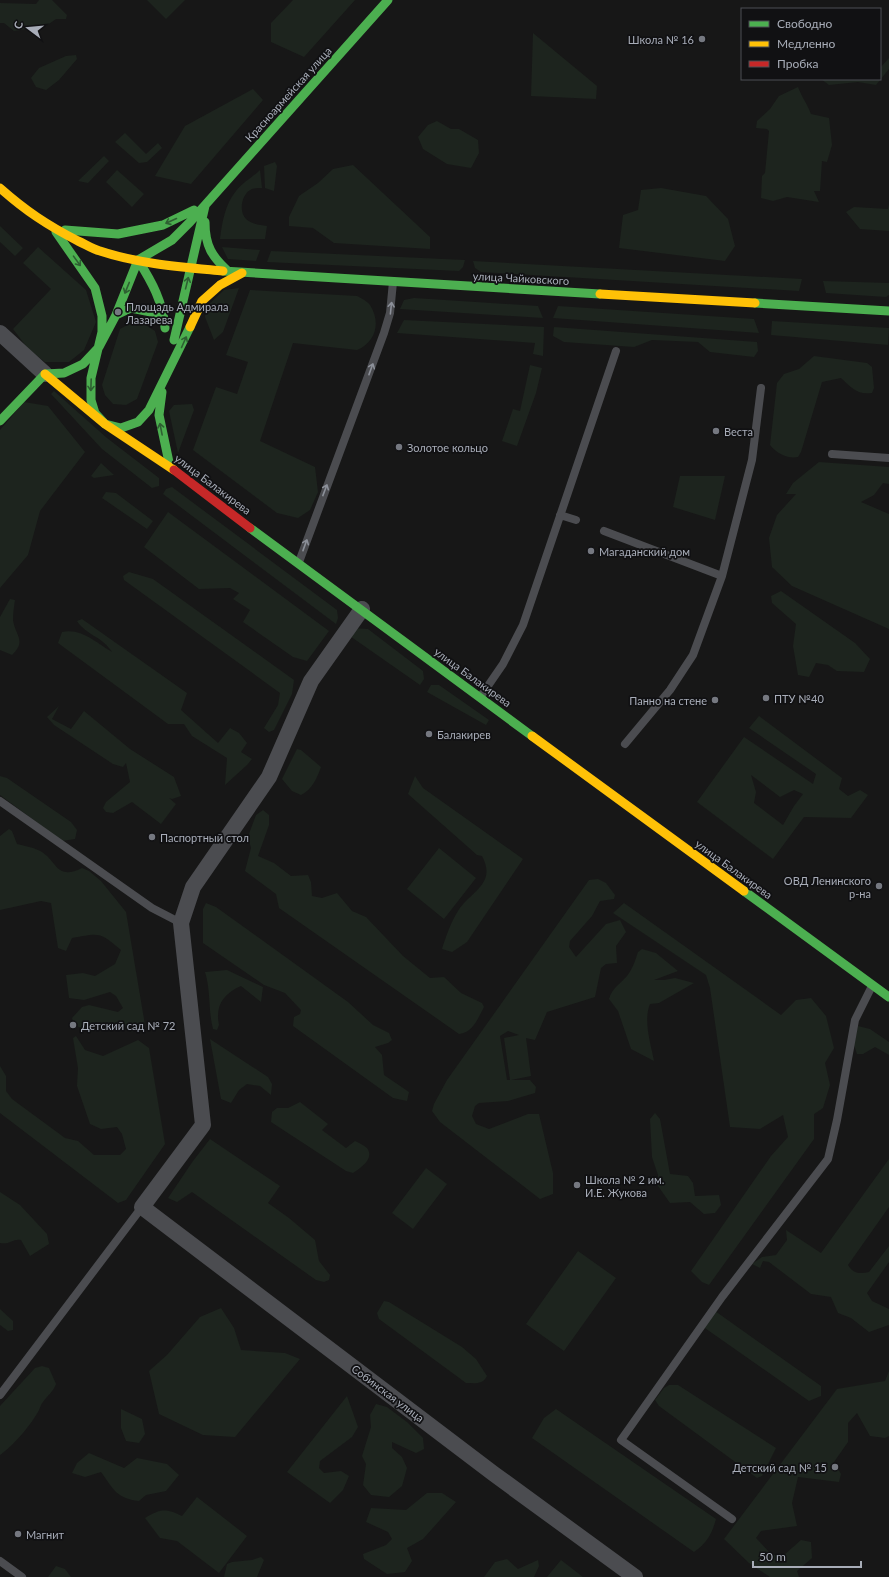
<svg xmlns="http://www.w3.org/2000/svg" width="889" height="1577" font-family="Lato,sans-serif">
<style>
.green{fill:#1d241e;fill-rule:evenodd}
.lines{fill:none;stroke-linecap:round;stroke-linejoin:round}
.lane{stroke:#4b4c50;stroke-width:8}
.street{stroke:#4b4c50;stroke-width:16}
.fast{stroke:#4caf50;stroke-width:9}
.slow{stroke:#ffc107;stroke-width:9}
.jam{stroke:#c62828;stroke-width:9}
.oneway{stroke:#2e6032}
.oneway2{stroke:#8c9099}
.poi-dot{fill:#757880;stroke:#111113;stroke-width:1.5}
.labels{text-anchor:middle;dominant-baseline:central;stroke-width:3.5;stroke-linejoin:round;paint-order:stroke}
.poi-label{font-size:11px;fill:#a8adb8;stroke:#111113;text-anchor:start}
.street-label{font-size:11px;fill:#a8adb8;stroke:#111113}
</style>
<rect width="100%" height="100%" fill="#171717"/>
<path class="green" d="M39,0H52L67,15L66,19H56L46,26L14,31L4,23H0V3L36,4Z
M147,0H185L166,19Z
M293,0H355L304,57L271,42V23Z
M533,33L597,86L596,99L531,96Z
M76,55L77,59L59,80L46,90L36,87L31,78L39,68L66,56Z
M889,58V69L876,85L858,82L829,85L821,79H880V68Z
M798,87C802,98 807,103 811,114L829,118L832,145L827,162L822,161L820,191H814L819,202L787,197L773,201L761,198L762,176L765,173L769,131L767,129L756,128L757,121L770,109L779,96Z
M253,89L263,100L191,184L155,176L185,126Z
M437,121L451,129H459L478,140L479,153L471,168L447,164L423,149L418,137L428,125Z
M125,133L146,154L158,143L162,148L147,162L139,163L115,142Z
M104,156L109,161L88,183L78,181Z
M275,162L277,166L274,191L265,188L264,166Z
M353,165L430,237V249L334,243L313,228L289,226V217L299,196L318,183L333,169Z
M117,170L144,194L132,207L106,182Z
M260,170L262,188C259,188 255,188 252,189C242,193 238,211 246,219C251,224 260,225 267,226L265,239H220C222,223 225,204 236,191C242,183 253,177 260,170Z
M661,188L706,196L728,219L735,246L725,261L619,248L623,215L638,210L641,190Z
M889,204V231L860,229L846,212L854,207L888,209Z
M0,226L23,248L15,256L0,242Z
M38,247L86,290L96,322L84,350L69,362H45L29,350L13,329L51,289L23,263Z
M222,247L260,250L256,261L228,259Z
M271,251L465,260L463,267L459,271L267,262Z
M473,261L802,279L799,291L481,272L475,268Z
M823,281L889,283V295L886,297L826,293Z
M239,288L223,332L214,340L205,317L207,306L224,290Z
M250,290L357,296C361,298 367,301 370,305C381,322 376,342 357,350L293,343L260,441L315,467L318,492L310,510L298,518L277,513L193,450L216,387L237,394L248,362L226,355Z
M414,298L538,306L543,318L400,309L404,300Z
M558,306L754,319L759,333L553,318Z
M404,320L544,327L543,356L533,354L535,343L397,333Z
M772,321L889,328L888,345L771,335Z
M131,323L144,324L155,331L158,342L137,399L126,405L113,404L105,395L102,385L120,329Z
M554,327L757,342L758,351L754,357L710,352L698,342L652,340L634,347L564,342L553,336Z
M814,356L867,363L872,367L874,388L872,393C857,395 852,388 841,378L822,382L801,452L798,457C787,459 776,453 770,445L777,383L784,374L799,369Z
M530,365L542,368L536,393L517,446L502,441L513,409L520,411Z
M54,391L107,438L159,478V486L152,488L102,449L51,394Z
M24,402L48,406L85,452L40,511L28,555L0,588V430Z
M192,404L194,410L178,453L169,411L174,405Z
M819,462L889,467V484L883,483L874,495L861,502L889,514V629L792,586L772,567L769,538L777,515L796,494H786L793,483Z
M101,463L114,475L94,478L91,476Z
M680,476H725L715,520L673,507Z
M172,487L337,610L338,618L336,624L163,494L166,489Z
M106,492L116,493L153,521L147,529L102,498Z
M168,512L329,631L307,661L293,657L243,622L250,610L233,599L239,593L230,588L199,589L144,547Z
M129,572L153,579L294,680L292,694L274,730L269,732L264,728L278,705L280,693L124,580L123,576Z
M781,591L855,643L870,659L864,672L837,671L828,665L816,663L809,677L798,675L793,646L796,624L772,603L771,596Z
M10,599L15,600C14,606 13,614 13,620C15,635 27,641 12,655L0,650V617Z
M82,619L187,693L181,710L218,743L230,728L239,733L247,743L241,752L252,759L247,765L225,785L227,758L192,736L184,724H168L58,643L62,632C82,628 96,643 112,652C102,636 87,636 77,621Z
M352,628L368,629L423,671L424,679L420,685L347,634Z
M431,685H439L489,720L486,725L427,692Z
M59,706L52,719L71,729L84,711L130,749L174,777L181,796L172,799L169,798L176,804L161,824L132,802L113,813L106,812L103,808L106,802L130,782L126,763L123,767L113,764L54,725L47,717Z
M759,716L842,778L839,789L848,796L860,790L868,795L851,818L804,817L773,859L697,802L744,737L813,784L816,774L749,728ZM751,775L780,797L794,790L803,794L794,806L783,825L754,803L756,792Z
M297,749L301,750L321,767C317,778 312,790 301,795L292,791L282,779Z
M0,776L7,778L71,822L77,830L75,839L62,841L0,795Z
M415,776L423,788L523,859L467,942L452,952L442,949C446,936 451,922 458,911C471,891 497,884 482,856L477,855L408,794Z
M263,810L269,815V825L258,856L274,863L291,876L308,875L311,882L312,896L322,898L337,893L352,911L366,917L403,956L430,978L444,977L461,993L482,1003L484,1007C478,1018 473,1033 459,1034L279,908L276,894L245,871L251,848L248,837L250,831L256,815Z
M9,829L12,831L17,844C24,846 32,847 38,850C57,858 55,882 82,868L89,871L101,881L126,912L145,1025L132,1032L123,1025L91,1032L74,1025L72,1018L82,1007L89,1005L118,1012L123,1008L116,996L110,992L84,1000L69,998L66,975L83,973L95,976L115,964L121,950C99,932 101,933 72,938L66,951L58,948L51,903L41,901L0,910V836Z
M439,848L476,878L444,919L407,889Z
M598,879L606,883L615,895L614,899L600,901L592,916L570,941L569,947L576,957L606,924L620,920L626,932L616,946L617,963L606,964L601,968L595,997L547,1012L535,1040L526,1038L531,1076L511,1080H530L536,1087L535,1093L508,1101L479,1103L475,1106L472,1116L476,1124L489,1129L528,1114H539L553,1173V1194L540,1199L440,1122L432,1111L434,1104L447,1080L589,880ZM508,1031L519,1035L504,1038L510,1080H507L500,1036Z
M206,903L216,907L348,1002L373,1025L389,1033L392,1040L388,1043L375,1047L382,1055L384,1075L409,1092L407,1101L393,1098L293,1026L294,1017L300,1014L301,1010L285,993L264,985L203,943V909Z
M624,903L781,1015L796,1000L811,998L826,1016L834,1048L825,1063L830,1085L823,1108L814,1114V1139L709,1285L702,1282L691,1271L771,1156L788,1137L783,1115L760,1129L730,1127L710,988L706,975L613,913Z
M642,949L656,953L678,971L654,980H664L675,978L694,983L659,1003L650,1004C643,1021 651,1044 654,1061L631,1049L618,1011L609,999C612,988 620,984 627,976C633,968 635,961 638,952Z
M227,970L263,987L261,1002L241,986C223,994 215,1006 219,1025L217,1030L213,1029C208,1010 211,991 205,972Z
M858,1026L870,1029L889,1042V1055L875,1047L863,1054H857L854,1045Z
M76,1036L85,1050L103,1056L138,1040L149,1048L165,1144L126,1200L118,1203L0,1113V1066L6,1076V1091L12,1099L65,1138L78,1141L94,1155H120L126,1149L122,1134L117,1127L101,1129L90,1124L77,1086L78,1068L73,1038Z
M210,1039L268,1077L272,1084L271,1095L260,1086L247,1084L239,1090L231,1103L221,1099Z
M300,1102L328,1124L322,1130L346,1148L355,1141C359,1143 364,1145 367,1148C375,1159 360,1168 353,1173L346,1171L271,1122L272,1112L277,1108H288Z
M655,1113L660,1119L670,1174L688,1176L693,1183L695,1196L719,1195L721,1205L715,1213L704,1214L690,1202L670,1203L658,1186V1175L652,1157L650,1119Z
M210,1139L280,1186L268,1203L289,1218L315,1240L319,1261L330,1275L329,1280L324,1282L316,1280L192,1192L177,1202L168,1198L193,1161Z
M889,1159V1207L848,1265C853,1274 861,1274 869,1272L889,1246V1262L867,1293L872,1301L889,1309V1325L869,1332L851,1318L838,1313L831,1297L811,1294L769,1262L763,1261L760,1268L752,1264L762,1257L776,1255L787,1240L786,1230L821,1253Z
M426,1168L447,1184L413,1229L392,1213Z
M0,1192L20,1205L47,1234L49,1244L30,1256L21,1240C13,1238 10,1245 0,1243Z
M578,1251L616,1278L564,1351L526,1324Z
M384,1301L389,1302L462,1347L476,1359L487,1376C483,1385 474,1383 466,1383L379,1319L377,1313Z
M221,1308L234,1328L241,1350L285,1353L300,1359L235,1437L203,1435L159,1414L149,1371L167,1355L200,1317Z
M0,1309L13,1321V1330L8,1331L0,1325Z
M715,1311L821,1386V1396L809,1401L702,1326Z
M42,1366L49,1368L56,1384C53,1392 48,1395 43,1402C41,1404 40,1408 39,1410C32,1424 13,1446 0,1455V1406L35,1368Z
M889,1371V1436L885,1438L870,1436L857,1413L848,1423V1442L834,1462L841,1474L839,1482L798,1477L792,1503L797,1526L761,1531L756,1538L772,1555H784L801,1540L811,1542L812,1558L797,1571L799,1577H770L749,1563L724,1539L837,1389L885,1381Z
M669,1385H678L776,1448L762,1476L757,1478L659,1406L655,1400L664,1388Z
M347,1396L358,1427L352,1437L320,1461L319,1468L324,1473L341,1471L349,1476L343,1490L330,1503L287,1472Z
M376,1404L387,1407L407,1422L423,1438L424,1449L416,1453L392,1442V1448L402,1457L407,1468L402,1486L389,1497L371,1495L363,1485L366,1464L362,1456L371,1427L370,1415Z
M121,1409L142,1419L145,1434L139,1443L126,1441L121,1428Z
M556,1409L716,1519C712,1534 707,1543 694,1552L532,1438L544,1418Z
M89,1453L124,1468L137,1458L167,1464L179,1475L166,1491L146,1495L139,1501C116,1498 114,1490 101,1472L85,1477L72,1473L77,1463Z
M427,1493H442L456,1502L423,1539L407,1548L412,1561L405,1572L387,1574L364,1559L363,1554L386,1545L392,1539L388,1532L366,1522L371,1508L406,1510Z
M197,1497L247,1536L219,1573L177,1541L160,1538L145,1518C160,1509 165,1508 182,1516Z
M261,1557L264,1560L257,1577H224L227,1564L232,1562L252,1560Z
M507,1559L518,1569L538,1560L539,1566L534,1577H484L495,1562Z
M561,1560L583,1577H547Z
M56,1566L65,1569L71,1577H48Z"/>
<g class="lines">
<path class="lane" d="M832,454L889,458
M560,515L576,520
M604,531L722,576
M299,562L384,333L390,313L393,282
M481,696L503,664L523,625L616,351
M625,744L670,690L693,655L722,576L752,460L761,388
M0,801L152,908L181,923
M0,1395L142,1207
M732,1519L621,1440L722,1297L828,1159L837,1120L855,1020L872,986
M0,1561L22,1577"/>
<path class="street" d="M0,333L45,374
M362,609L311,681L269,777L193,887L181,923L203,1125L142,1207L494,1474L635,1577"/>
<path class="fast" d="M205,222C205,246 212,257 229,272
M65,230L118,234L163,225L194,210
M56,232L95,288L102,316V332L91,378V400L95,413L105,424L121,428L138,422L149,410L190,327
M138,260C152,282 163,302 165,328
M223,271L600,294
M755,303L889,311
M116,315L138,260L172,240L190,222L388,0
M174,340L205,206
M45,374L64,373L83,364L99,347L116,315L131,308L151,312L164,319
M162,392L159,415L170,467
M0,421L45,374
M250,528L532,736
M744,891L889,997"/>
<path class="slow" d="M0,188C26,211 47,225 78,241C85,244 92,249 100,251C139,264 182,267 223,271
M600,294L755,303
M190,327L202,301L220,285L242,273
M45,374L105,424L174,470
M532,736L744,891"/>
<path class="jam" d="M174,470L250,528"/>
</g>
<defs><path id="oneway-shaft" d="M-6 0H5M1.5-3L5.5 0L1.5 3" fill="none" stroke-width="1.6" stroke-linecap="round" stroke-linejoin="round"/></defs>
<g class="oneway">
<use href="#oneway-shaft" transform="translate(171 221) rotate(156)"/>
<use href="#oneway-shaft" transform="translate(77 261) rotate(54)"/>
<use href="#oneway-shaft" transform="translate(187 283) rotate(-76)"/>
<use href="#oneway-shaft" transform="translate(127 288) rotate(112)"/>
<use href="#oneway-shaft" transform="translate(184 342) rotate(-66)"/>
<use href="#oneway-shaft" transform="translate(91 385) rotate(92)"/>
<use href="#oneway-shaft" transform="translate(161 429) rotate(-101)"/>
</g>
<g class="oneway2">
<use href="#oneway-shaft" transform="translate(391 308) rotate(-84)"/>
<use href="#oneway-shaft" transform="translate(371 369) rotate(-70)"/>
<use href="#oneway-shaft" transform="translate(325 490) rotate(-69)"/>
<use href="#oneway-shaft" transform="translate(305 545) rotate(-70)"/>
</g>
<g class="poi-dot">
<circle cx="702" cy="39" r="4"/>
<circle cx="118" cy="312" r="4"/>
<circle cx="716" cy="431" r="4"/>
<circle cx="399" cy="447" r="4"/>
<circle cx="591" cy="551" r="4"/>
<circle cx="766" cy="698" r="4"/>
<circle cx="715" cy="700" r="4"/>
<circle cx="429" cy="734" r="4"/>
<circle cx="152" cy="837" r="4"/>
<circle cx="879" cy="886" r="4"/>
<circle cx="73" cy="1025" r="4"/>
<circle cx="577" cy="1185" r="4"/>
<circle cx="835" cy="1467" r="4"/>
<circle cx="18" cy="1534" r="4"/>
</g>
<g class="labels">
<g class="poi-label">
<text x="694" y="39" text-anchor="end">Школа № 16</text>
<text x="126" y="306">Площадь Адмирала<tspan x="126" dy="13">Лазарева</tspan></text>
<text x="724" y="431">Веста</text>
<text x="407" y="447">Золотое кольцо</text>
<text x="599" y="551">Магаданский дом</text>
<text x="774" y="698">ПТУ №40</text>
<text x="707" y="700" text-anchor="end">Панно на стене</text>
<text x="437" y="734">Балакирев</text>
<text x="160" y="837">Паспортный стол</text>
<text x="871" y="880" text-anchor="end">ОВД Ленинского<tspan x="871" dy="13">р-на</tspan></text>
<text x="81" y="1025">Детский сад № 72</text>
<text x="585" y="1179">Школа № 2 им.<tspan x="585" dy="13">И.Е. Жукова</tspan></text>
<text x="827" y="1467" text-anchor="end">Детский сад № 15</text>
<text x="26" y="1534">Магнит</text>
</g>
<g class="street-label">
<text transform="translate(288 94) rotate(-48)">Красноармейская улица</text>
<text transform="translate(521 278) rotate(3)">улица Чайковского</text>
<text transform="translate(213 484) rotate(37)">улица Балакирева</text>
<text transform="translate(473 677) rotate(36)">улица Балакирева</text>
<text transform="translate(734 869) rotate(36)">улица Балакирева</text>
<text transform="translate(388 1393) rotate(37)">Собинская улица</text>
</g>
</g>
<rect x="741" y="8" width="140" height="72" fill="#111113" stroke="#4d4f55"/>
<rect x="749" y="21" width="20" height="6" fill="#4caf50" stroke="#4d4f55"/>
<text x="777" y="28" font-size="12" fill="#a8adb8">Свободно</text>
<rect x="749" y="41" width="20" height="6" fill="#ffc107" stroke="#4d4f55"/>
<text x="777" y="48" font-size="12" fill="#a8adb8">Медленно</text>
<rect x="749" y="61" width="20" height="6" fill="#c62828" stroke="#4d4f55"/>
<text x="777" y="68" font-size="12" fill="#a8adb8">Пробка</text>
<g transform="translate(28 28) rotate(286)" stroke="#111113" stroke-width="3" paint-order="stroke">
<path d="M0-3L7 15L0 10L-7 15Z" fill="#a8adb8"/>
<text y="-6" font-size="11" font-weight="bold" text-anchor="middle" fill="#a8adb8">С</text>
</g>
<path d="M753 1561v6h108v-6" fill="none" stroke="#a8adb8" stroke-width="2"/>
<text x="759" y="1561" font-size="12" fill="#a8adb8" stroke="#111113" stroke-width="3" paint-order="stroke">50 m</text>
</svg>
